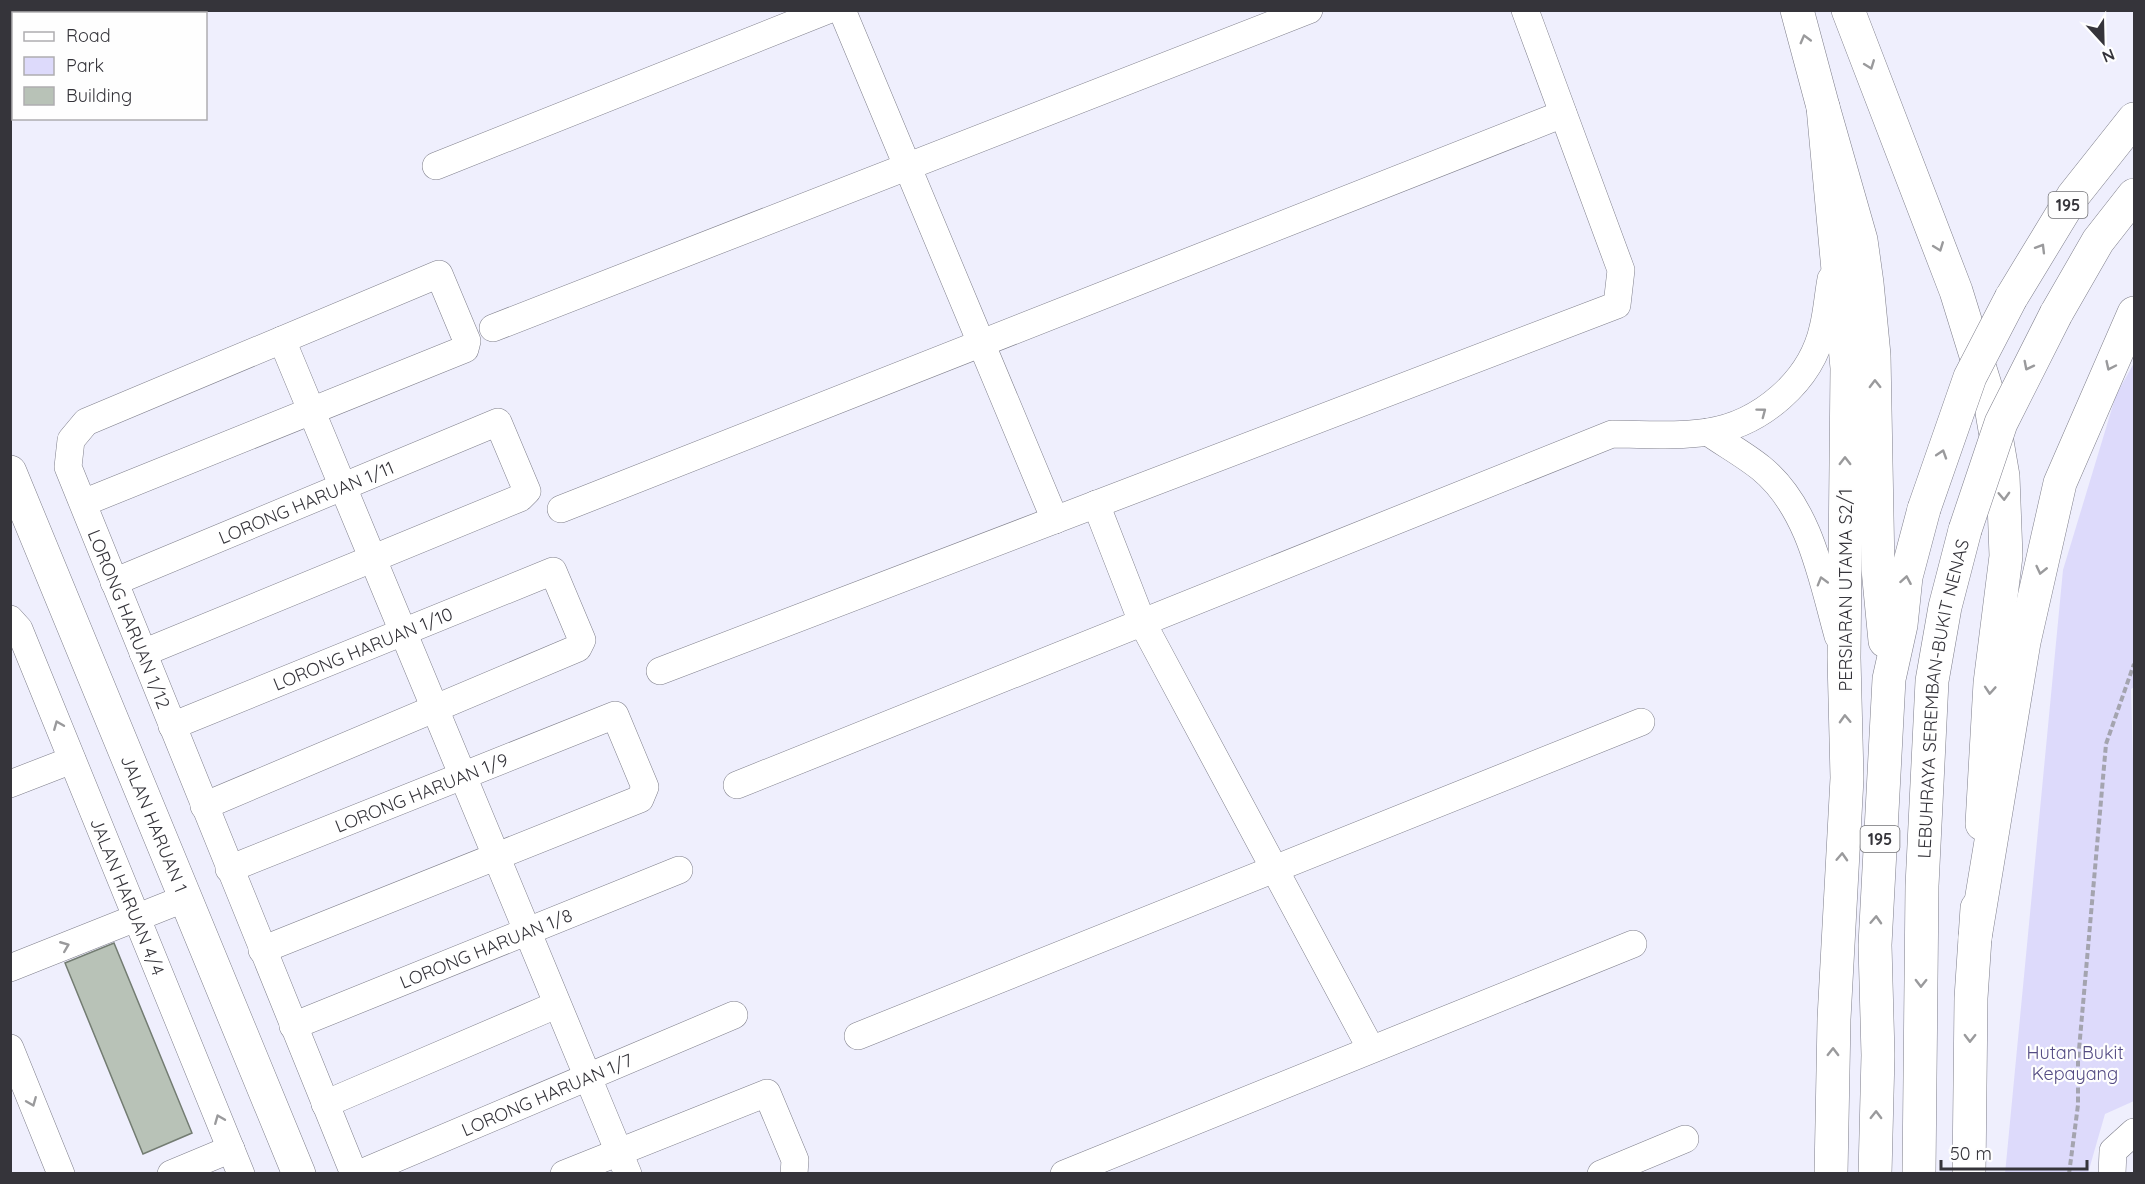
<svg xmlns="http://www.w3.org/2000/svg" width="2145" height="1184" font-family="Quicksand,sans-serif">
<style>
.green{fill:#dddafb}
.building{fill:#b8c2b7;stroke:#737c72;stroke-width:1.5}
.lines{fill:none;stroke-linecap:round;stroke-linejoin:round}
.minor-casing{stroke:#7e7e8a;stroke-width:28}
.major-casing{stroke:#7e7e8a;stroke-width:34}
.highway-casing{stroke:#7e7e8a;stroke-width:34}
.path{stroke:#a4a4af;stroke-width:4;stroke-dasharray:6 3;stroke-linecap:butt}
.minor{stroke:#fff;stroke-width:27}
.major{stroke:#fff;stroke-width:33}
.highway{stroke:#fff;stroke-width:33}
.highway-bridge-casing{stroke:#7e7e8a;stroke-width:34;stroke-linecap:butt}
.highway-bridge{stroke:#fff;stroke-width:33}
.oneway{stroke:#9a9a9c}
.labels{text-anchor:middle;dominant-baseline:central;stroke-width:4.5;stroke-linejoin:round;paint-order:stroke}
.shield{fill:#fefefe;stroke:#717175;stroke-width:1.5}
.shield-label{font-size:16px;font-weight:bold;fill:#35343a}
.street-label{font-size:18px;fill:#35343a;stroke:#fefefe}
.park-label{font-size:18px;fill:#544c84;stroke:#fefefe}
</style>
<rect width="100%" height="100%" fill="#efeffd"/>
<path class="green" d="M2134,363V687L2131,689L2134,799V1101L2105,1114L2088,1173L2005,1174L2063,570L2116,395Z"/>
<path class="building" d="M114,943L192,1133L143,1154L65,963Z"/>
<g class="lines">
<defs>
<g id="minor">
<path d="M842,10L1055,520"/>
<path d="M124,14L129,10"/>
<path d="M436,166L828,10"/>
<path d="M493,328L1309,10"/>
<path d="M282,340L628,1174"/>
<path d="M1708,432C1725,444 1745,455 1761,468C1810,508 1822,579 1838,636"/>
<path id="s1" d="M83,503L465,349L467,341L439,274L86,422L71,440L68,467L354,1174"/>
<path d="M1096,504L1142,622L1371,1049"/>
<path d="M561,509L1563,114"/>
<path id="s2" d="M114,582L498,422L527,491L520,498L143,653"/>
<path id="s3" d="M10,619L19,629L241,1174"/>
<path d="M660,671L1617,305L1621,270L1525,10"/>
<path id="s4" d="M172,726L553,571L582,640L578,648L204,806"/>
<path d="M10,784L72,760"/>
<path d="M737,785L1612,434C1643,434 1677,437 1708,432C1760,424 1811,382 1823,328C1827,312 1828,295 1831,279"/>
<path id="s5" d="M229,869L615,715L645,787L640,799L262,950"/>
<path d="M10,968L186,898"/>
<path id="s6" d="M293,1026L679,870"/>
<path d="M858,1036L1641,722"/>
<path d="M10,1048L61,1174"/>
<path d="M325,1104L556,1005"/>
<path d="M171,1174L231,1149"/>
<path id="s7" d="M359,1174L734,1015"/>
<path d="M564,1174L767,1093L795,1160L794,1174"/>
<path d="M1064,1174L1633,944"/>
<path d="M1601,1174L1685,1139"/>
<path d="M2112,1174L2113,1151L2134,1132"/>
</g>
<g id="major">
<path d="M1797,10L1823,107L1847,368L1844,658L1847,778L1834,1019L1831,1174"/>
<path d="M1848,10L1956,291L1990,401L2003,476L2006,556L1990,683L1982,824"/>
<path id="s8" d="M10,472L299,1174"/>
<path d="M1969,1174L1971,998L1977,908"/>
</g>
<g id="highway">
<path d="M1823,107L1861,240L1867,283L1874,355L1878,569L1885,641"/>
<path d="M2011,298L2073,196L2134,119"/>
<path d="M2056,314L2098,241L2134,195"/>
<path d="M1975,938L2024,642L2060,483L2134,313"/>
<path d="M1875,1174L1878,1055L1875,945L1889,679L1901,625L1906,577L1924,509"/>
<path id="s9" d="M1919,1174L1922,886L1932,681L1945,607L1965,530"/>
</g>
</defs>
<use href="#minor" class="minor-casing"/>
<use href="#major" class="major-casing"/>
<use href="#highway" class="highway-casing"/>
<path class="path" d="M2069,1174L2078,1105V1061L2106,744L2134,664"/>
<use href="#minor" class="minor"/>
<use href="#major" class="major"/>
<use href="#highway" class="highway"/>
<defs>
<path id="highway-bridge" d="M1924,509L1970,377L2011,298
M1965,530L2001,423L2056,314"/>
</defs>
<use href="#highway-bridge" class="highway-bridge-casing"/>
<use href="#highway-bridge" class="highway-bridge"/>
</g>
<defs><path id="oneway-chevron" d="M-2-3.5L2.5 0L-2 3.5" fill="none" stroke-width="1.6" stroke-linecap="round" stroke-linejoin="round" transform="scale(1.5)"/></defs>
<g class="oneway">
<use href="#oneway-chevron" transform="translate(1805 39) rotate(-105)"/>
<use href="#oneway-chevron" transform="translate(1870 65) rotate(69)"/>
<use href="#oneway-chevron" transform="translate(1939 247) rotate(69)"/>
<use href="#oneway-chevron" transform="translate(2041 248) rotate(-59)"/>
<use href="#oneway-chevron" transform="translate(2028 366) rotate(117)"/>
<use href="#oneway-chevron" transform="translate(2110 366) rotate(115)"/>
<use href="#oneway-chevron" transform="translate(1875 384) rotate(-91)"/>
<use href="#oneway-chevron" transform="translate(1762 412) rotate(-37)"/>
<use href="#oneway-chevron" transform="translate(1942 454) rotate(-72)"/>
<use href="#oneway-chevron" transform="translate(1845 461) rotate(-90)"/>
<use href="#oneway-chevron" transform="translate(2004 496) rotate(88)"/>
<use href="#oneway-chevron" transform="translate(2041 570) rotate(103)"/>
<use href="#oneway-chevron" transform="translate(1906 580) rotate(-80)"/>
<use href="#oneway-chevron" transform="translate(1822 581) rotate(-106)"/>
<use href="#oneway-chevron" transform="translate(1990 690) rotate(94)"/>
<use href="#oneway-chevron" transform="translate(1845 719) rotate(-92)"/>
<use href="#oneway-chevron" transform="translate(58 725) rotate(-112)"/>
<use href="#oneway-chevron" transform="translate(1842 857) rotate(-87)"/>
<use href="#oneway-chevron" transform="translate(1876 920) rotate(-87)"/>
<use href="#oneway-chevron" transform="translate(65 946) rotate(-22)"/>
<use href="#oneway-chevron" transform="translate(1921 983) rotate(91)"/>
<use href="#oneway-chevron" transform="translate(1970 1038) rotate(91)"/>
<use href="#oneway-chevron" transform="translate(1833 1052) rotate(-89)"/>
<use href="#oneway-chevron" transform="translate(32 1102) rotate(68)"/>
<use href="#oneway-chevron" transform="translate(1876 1115) rotate(-89)"/>
<use href="#oneway-chevron" transform="translate(219 1119) rotate(-112)"/>
</g>
<g class="labels">
<g class="shield">
<rect x="2048.5" y="192" width="39" height="26" rx="4.5"/>
<rect x="1860.5" y="826" width="39" height="26" rx="4.5"/>
</g>
<g class="shield-label">
<text x="2068" y="205">195</text>
<text x="1880" y="839">195</text>
</g>
<g class="street-label">
<text stroke="none"><textPath href="#s2" startOffset="208">LORONG HARUAN 1/11</textPath></text>
<text transform="translate(1845 590) rotate(-90)">PERSIARAN UTAMA S2/1</text>
<text stroke="none"><textPath href="#s1" startOffset="1090">LORONG HARUAN 1/12</textPath></text>
<text stroke="none"><textPath href="#s4" startOffset="206">LORONG HARUAN 1/10</textPath></text>
<text stroke="none"><textPath href="#s9" startOffset="477">LEBUHRAYA SEREMBAN-BUKIT NENAS</textPath></text>
<text stroke="none"><textPath href="#s5" startOffset="207">LORONG HARUAN 1/9</textPath></text>
<text stroke="none"><textPath href="#s8" startOffset="380">JALAN HARUAN 1</textPath></text>
<text stroke="none"><textPath href="#s3" startOffset="302">JALAN HARUAN 4/4</textPath></text>
<text stroke="none"><textPath href="#s6" startOffset="208">LORONG HARUAN 1/8</textPath></text>
<text stroke="none"><textPath href="#s7" startOffset="204">LORONG HARUAN 1/7</textPath></text>
</g>
<g class="park-label">
<text x="2075" y="1052">Hutan Bukit<tspan x="2075" dy="21">Kepayang</tspan></text>
</g>
</g>
<rect width="2145" height="1184" fill="none" stroke="#35343a" stroke-width="24"/>
<rect x="12" y="12" width="195" height="108" fill="#fefefe" stroke="#aeadb0" stroke-width="1.5"/>
<rect x="24" y="32" width="30" height="9" fill="#ffffff" stroke="#aeadb0" stroke-width="1.5"/>
<text x="66" y="42" font-size="18" fill="#35343a">Road</text>
<rect x="24" y="57" width="30" height="18" fill="#dddafb" stroke="#aeadb0" stroke-width="1.5"/>
<text x="66" y="72" font-size="18" fill="#35343a">Park</text>
<rect x="24" y="87" width="30" height="18" fill="#b8c2b7" stroke="#aeadb0" stroke-width="1.5"/>
<text x="66" y="102" font-size="18" fill="#35343a">Building</text>
<g transform="translate(2103 42) rotate(158)" stroke="#fefefe" stroke-width="4.5" paint-order="stroke">
<path d="M0-4.5L10 22L0 15L-10 22Z" fill="#35343a"/>
<text y="-9" font-size="16" font-weight="bold" text-anchor="middle" fill="#35343a">N</text>
</g>
<path d="M1941 1160v9h146v-9" fill="none" stroke="#35343a" stroke-width="3"/>
<text x="1950" y="1160" font-size="18" fill="#35343a" stroke="#fefefe" stroke-width="4.5" paint-order="stroke">50 m</text>
</svg>
